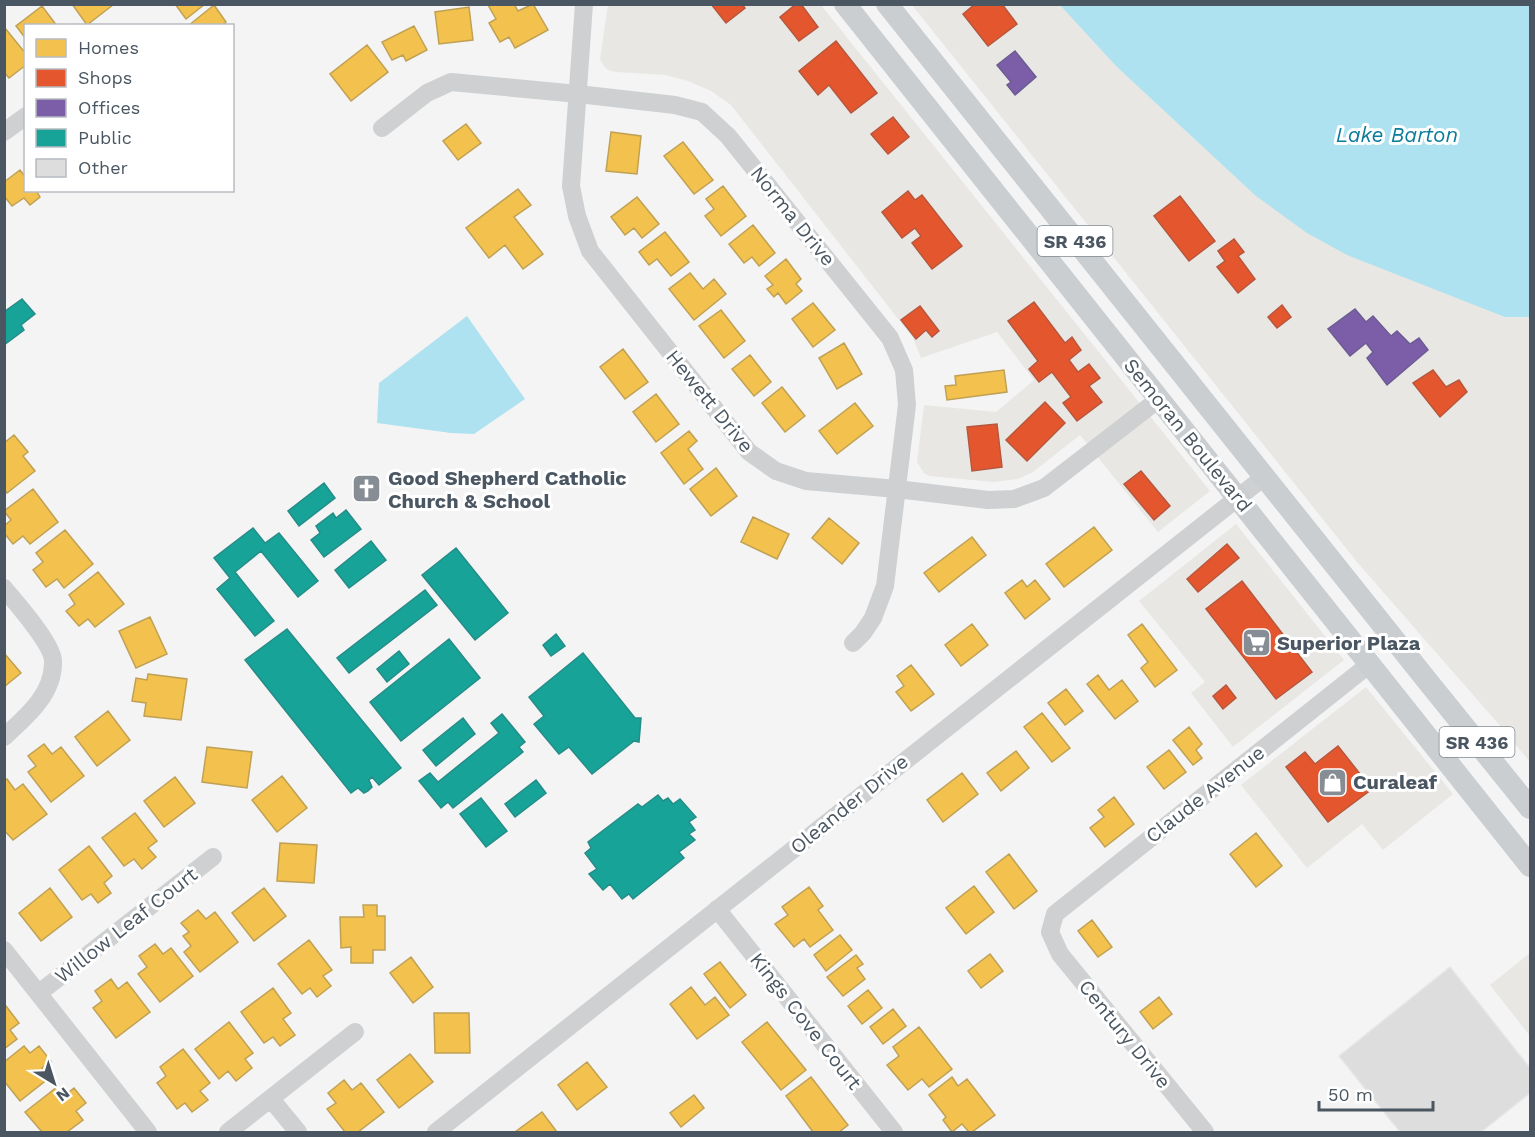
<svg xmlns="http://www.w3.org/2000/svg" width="1535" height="1137" font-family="'Work Sans',sans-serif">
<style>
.commercial{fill:#e8e7e3}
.water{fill:#aee2f0}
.homes{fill:#f2c14e;stroke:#c0a154;stroke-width:1.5}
.shops{fill:#e4572e;stroke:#b6573d;stroke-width:1.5}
.offices{fill:#7b5ea7;stroke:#6c5c92;stroke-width:1.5}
.public{fill:#17a398;stroke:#268c88;stroke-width:1.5}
.building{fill:#ddddde;stroke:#e5e6e7;stroke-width:1.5}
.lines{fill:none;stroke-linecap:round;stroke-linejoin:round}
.minor{stroke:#ced0d2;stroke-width:18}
.major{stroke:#caced1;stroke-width:22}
.labels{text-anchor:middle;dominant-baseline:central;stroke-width:6;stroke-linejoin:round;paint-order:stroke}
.shield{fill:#fff;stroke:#808990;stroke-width:1.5}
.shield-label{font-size:18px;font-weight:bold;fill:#4a5661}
.street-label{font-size:20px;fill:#4a5661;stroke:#fff}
.poi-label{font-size:20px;font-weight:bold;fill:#4a5661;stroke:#fff;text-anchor:start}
.water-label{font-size:21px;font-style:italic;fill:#0c7c9b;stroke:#fff}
</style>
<rect width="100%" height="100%" fill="#f4f4f4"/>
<path class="commercial" d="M608,5H821L1210,491L1158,532L1080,435L1033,472L1018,479L993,482L929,476L924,473L917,462L924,405L996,412L1034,380L997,332L921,358L913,338L731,105L711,91L688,81L665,75L616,72L608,70L603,65L600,59Z
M912,5H1467L1530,84V762L1502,728L1357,562Z
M1236,524L1344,660L1233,747L1191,693L1205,682L1139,601Z
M1366,687L1453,794L1383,850L1362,824L1307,868L1241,785Z
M1530,953V1036L1490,985Z"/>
<path class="water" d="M1060,5H1530V317H1505L1347,255L1307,233L1256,196L1116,66Z
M467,316L525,399L474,434L451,433L377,423L379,383Z"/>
<path class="homes" d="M72,4H113V5L87,25Z
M175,4H205L186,19Z
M514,4L518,11L533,4L548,30L515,48L509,37L500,42L489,23L496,19L488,5Z
M214,5L226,22L222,26H188Z
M42,6L57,26H26V39L16,26Z
M469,7L473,40L439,44L435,12Z
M414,26L427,50L406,61L403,55L392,60L382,42Z
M5,28L26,54V65L9,78L4,72Z
M367,45L388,72L351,101L330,74Z
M466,124L481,143L458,160L443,141Z
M611,132L641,136L637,174L606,171Z
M683,142L713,180L694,194L664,156Z
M20,170L26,178V190H36L40,197L30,205L24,198L12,206L4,196V182Z
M723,186L746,216L721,236L705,216L714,209L706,199Z
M518,189L531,205L514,217L543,254L523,269L505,245L489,258L466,228Z
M637,197L659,224L642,238L634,228L625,235L611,217Z
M753,225L775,253L759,266L752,257L744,263L729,244Z
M665,232L689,262L671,276L657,259L649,265L639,252Z
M786,259L801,279L796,284L802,291L786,304L778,293L774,297L767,289L773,285L765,276Z
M690,273L703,289L714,279L726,294L694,320L669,289Z
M813,303L835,330L813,347L792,319Z
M721,310L745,341L724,358L699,326Z
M844,343L862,374L837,389L819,358Z
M623,349L648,382L625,399L600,367Z
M750,355L771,382L754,396L732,369Z
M1004,370L1007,392L947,400L945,386L956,385L955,376Z
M782,387L805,416L785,432L762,403Z
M656,394L679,424L656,442L633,412Z
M855,403L873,426L837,454L819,431Z
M689,431L697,441L688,449L703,469L684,484L661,453Z
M14,435L28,452L23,456L35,471L7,493L4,489V443Z
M716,468L737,496L711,516L690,489Z
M33,489L58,522L30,544L23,536L13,544L4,533V526L11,520L4,511Z
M753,517L789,534L777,559L741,542Z
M829,518L859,543L842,564L812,538Z
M1094,527L1112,550L1064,587L1046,564Z
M65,530L93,564L64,588L57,579L46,587L33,570L43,562L36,553Z
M972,537L986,555L939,592L924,573Z
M98,572L124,604L95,627L88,619L79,626L66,611L75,604L69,595Z
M1022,580L1027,587L1035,580L1050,599L1025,619L1005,593Z
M150,617L167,654L136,668L119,631Z
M972,624L988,645L961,666L945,645Z
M1142,624L1177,670L1155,687L1141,668L1148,662L1128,635Z
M4,653L21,673L4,687Z
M911,665L934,694L911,711L896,692L904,686L897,676Z
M148,674L187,679L181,720L144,716L146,703L132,701L136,678L147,680Z
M1098,675L1109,690L1122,680L1138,701L1115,719L1087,684Z
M1066,689L1083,711L1065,725L1048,703Z
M108,711L130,740L97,766L75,737Z
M1042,713L1070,748L1052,762L1024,727Z
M1189,727L1202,744L1196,750L1202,758L1193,765L1173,740Z
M44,744L52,754L61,747L84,776L51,802L28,772L36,766L28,756Z
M207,747L252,752L247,788L202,782Z
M1169,750L1186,772L1164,789L1147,767Z
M1016,751L1029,768L1001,791L987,773Z
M962,773L978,794L943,822L927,800Z
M282,776L307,808L277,832L252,800Z
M175,777L195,803L164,827L144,801Z
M7,779L15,790L23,784L47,814L13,840L4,830V781Z
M1114,797L1134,824L1105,847L1090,828L1104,817L1098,810Z
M135,813L157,841L148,848L156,857L142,869L134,859L124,866L102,838Z
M1256,833L1282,866L1256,887L1230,854Z
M280,843L317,845L314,883L277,881Z
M89,846L112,876L104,883L111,893L98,903L91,894L82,900L59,870Z
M1009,854L1037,891L1014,909L986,872Z
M974,886L994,912L966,934L946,908Z
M809,887L823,906L818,910L833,930L810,947L804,939L794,947L775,924L788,915L782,907Z
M50,888L72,917L41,941L19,913Z
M264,888L286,916L254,941L232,913Z
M363,905H377V916H385V950H373V963H351V947L341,948L340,917H364Z
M198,910L206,919L215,912L238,942L200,972L184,952L191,946L183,936L189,932L181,923Z
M1092,920L1112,947L1098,957L1078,931Z
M840,935L852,950L826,971L814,955Z
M309,940L332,970L323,976L331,986L317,997L310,988L302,994L278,964Z
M155,944L163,954L171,948L193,976L160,1002L138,974L147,967L139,956Z
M990,954L1003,971L981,988L968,971Z
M856,955L863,964L857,968L865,979L843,996L827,977Z
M411,957L433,987L413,1003L390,973Z
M720,962L746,995L730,1008L704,974Z
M111,979L118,989L127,982L150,1012L116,1038L93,1008L102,1001L95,991Z
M691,987L705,1005L715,997L729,1015L697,1039L670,1004Z
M273,988L291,1013L283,1019L295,1035L280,1046L273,1037L264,1043L241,1012Z
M868,990L882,1008L862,1024L848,1006Z
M1159,997L1172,1014L1153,1029L1140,1012Z
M6,1006L19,1023L10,1030L17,1039L4,1049V1007Z
M893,1009L906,1026L883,1044L870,1027Z
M434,1013H469L470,1053H435Z
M229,1022L253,1053L245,1059L252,1068L236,1081L228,1071L219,1079L195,1049Z
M767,1022L806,1070L781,1090L742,1042Z
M919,1027L952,1069L929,1087L922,1079L908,1090L887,1065L899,1056L893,1047Z
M24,1046L30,1053L39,1046L51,1061L42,1068L49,1078L20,1101L4,1081V1062Z
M183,1049L210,1083L200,1091L208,1100L192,1112L185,1103L177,1109L157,1083L166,1076L160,1067Z
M410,1054L433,1082L399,1108L377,1080Z
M587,1062L607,1087L577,1110L558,1085Z
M811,1077L848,1125L839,1132H813L786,1096Z
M952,1077L958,1086L967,1079L995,1115L972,1132H969L962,1124L952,1132L943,1120L946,1117L929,1095Z
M344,1080L352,1090L361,1083L384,1112L358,1132H345L327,1109L336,1103L328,1093Z
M57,1087L64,1096L74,1088L86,1103L76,1111L83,1120L67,1132H42L25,1112Z
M694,1095L704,1108L681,1127L670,1113Z
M542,1112L557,1132H515Z"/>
<path class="shops" d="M711,4H742L745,8L726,23Z
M796,4H801L818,27L799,41L780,17Z
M975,4H1002L1017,24L988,46L963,14Z
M836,41L877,93L851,113L829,85L818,95L799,71Z
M893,117L909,137L888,154L871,134Z
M908,191L915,200L922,195L962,246L932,269L912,243L921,236L915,228L902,238L882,212Z
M1180,196L1215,241L1189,261L1154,216Z
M1234,239L1244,252L1238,256L1255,279L1238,293L1217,267L1225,261L1218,251Z
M1034,302L1065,343L1072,337L1081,350L1069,360L1078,372L1089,364L1100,378L1089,386L1102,402L1077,421L1063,403L1071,397L1052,372L1039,382L1029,369L1038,361L1008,321Z
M1282,305L1291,317L1277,328L1268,317Z
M920,306L939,331L932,337L926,330L916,339L901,320Z
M1433,370L1446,387L1459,380L1467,392L1440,417L1413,383Z
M1045,402L1065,423L1027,461L1006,440Z
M997,424L1002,467L972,471L967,427Z
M1141,471L1170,506L1154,520L1124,484Z
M1227,544L1239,558L1198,592L1187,579Z
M1242,581L1312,672L1276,699L1206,609Z
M1226,685L1236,698L1223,709L1213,696Z
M1338,746L1372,789L1328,822L1286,767L1305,752L1315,764Z"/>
<path class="offices" d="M1015,51L1036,77L1015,95L1007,85L1011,82L997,65Z
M1355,309L1366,322L1373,316L1391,336L1397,331L1410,344L1419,338L1428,350L1387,385L1367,358L1373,352L1366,343L1350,356L1328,329Z"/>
<path class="public" d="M22,299L35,314L21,325L24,330L4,345V312Z
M324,483L335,498L299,526L288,511Z
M346,510L361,529L324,557L311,540L320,533L316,526L333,513L336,518Z
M253,528L265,543L279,533L318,581L298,597L261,551L235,572L274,621L255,636L217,589L230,578L214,558Z
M371,541L386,560L349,588L335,570Z
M456,548L508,613L475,640L422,575Z
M425,590L437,605L349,673L337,658Z
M287,629L401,768L379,785L372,777L369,780L372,787L368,791L364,793L358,788L351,793L245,660Z
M556,634L565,646L551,656L543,645Z
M449,639L480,678L401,741L370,702Z
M399,651L409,664L387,682L377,669Z
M583,653L635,718H641L639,742L634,741L592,774L569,747L559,754L534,724L544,716L529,697Z
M502,714L525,742L519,747L523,752L453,808L448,802L441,808L419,781L430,773L438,782L499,733L491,723Z
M463,718L475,734L436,766L423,750Z
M536,780L546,793L515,817L505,804Z
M658,795L663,801L668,798L673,804L680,799L696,817L689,822L695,830L689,834L695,840L679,852L684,858L633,899L629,894L622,899L610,884L603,890L589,874L597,869L585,853L591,848L588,842L638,804L642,807Z
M481,798L507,831L486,847L460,814Z"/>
<path class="building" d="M1450,967L1530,1068V1093L1481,1132H1400L1339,1056Z"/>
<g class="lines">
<path class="minor" d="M584,4L571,186L577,216L590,251L749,452L776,471L806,481L897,489L988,500L1014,499L1044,488L1159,399
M382,128L427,93L451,82L578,94L675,105L702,112L728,136L890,338L904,370L907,405L885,586L873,618L863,633L853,643
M4,132L26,116
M4,588C16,603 53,644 53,661C54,694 26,717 4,737
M717,909L894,1132
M4,950L148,1132
M39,993L213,857
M271,1099L298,1132
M228,1132L355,1032
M436,1132L1264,477
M1205,1132L1060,954L1050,932L1055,914L1371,663"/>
<path class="major" d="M845,4L1530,866
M887,4L1425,678L1530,808"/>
</g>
<defs>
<symbol id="church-square" viewBox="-11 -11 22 22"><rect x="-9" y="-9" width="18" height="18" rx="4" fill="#868d94" stroke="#fff"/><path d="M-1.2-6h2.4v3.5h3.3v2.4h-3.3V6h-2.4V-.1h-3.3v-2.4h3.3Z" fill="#fff"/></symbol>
<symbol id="supermarket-square" viewBox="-11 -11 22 22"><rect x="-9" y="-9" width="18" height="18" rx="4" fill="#868d94" stroke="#fff"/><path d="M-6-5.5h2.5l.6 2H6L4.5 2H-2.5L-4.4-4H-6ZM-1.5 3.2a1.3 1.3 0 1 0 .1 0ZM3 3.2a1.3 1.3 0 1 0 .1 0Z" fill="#fff"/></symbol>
<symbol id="shop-square" viewBox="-11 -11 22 22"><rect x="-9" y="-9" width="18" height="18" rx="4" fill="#868d94" stroke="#fff"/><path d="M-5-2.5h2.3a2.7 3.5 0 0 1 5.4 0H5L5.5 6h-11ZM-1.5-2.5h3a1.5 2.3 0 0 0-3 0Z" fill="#fff"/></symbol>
</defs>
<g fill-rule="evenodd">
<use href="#church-square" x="350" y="472" width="33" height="33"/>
<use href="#supermarket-square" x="1240" y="626" width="33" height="33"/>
<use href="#shop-square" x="1316" y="766" width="33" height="33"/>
</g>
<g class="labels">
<g class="shield">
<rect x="1037.5" y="226" width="75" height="30" rx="4.5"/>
<rect x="1439.5" y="727" width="75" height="30" rx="4.5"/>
</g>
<g class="shield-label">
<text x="1075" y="241">SR 436</text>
<text x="1477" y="742">SR 436</text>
</g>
<g class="street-label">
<text transform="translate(793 216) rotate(51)">Norma Drive</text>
<text transform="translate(710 401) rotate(51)">Hewett Drive</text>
<text transform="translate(1188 435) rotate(51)">Semoran Boulevard</text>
<text transform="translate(1205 794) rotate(-38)">Claude Avenue</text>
<text transform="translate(849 804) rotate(-39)">Oleander Drive</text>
<text transform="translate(126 925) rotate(-38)">Willow Leaf Court</text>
<text transform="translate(806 1021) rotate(52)">Kings Cove Court</text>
<text transform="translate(1125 1034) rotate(51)">Century Drive</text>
</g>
<g class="poi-label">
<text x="388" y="478">Good Shepherd Catholic<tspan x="388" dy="23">Church &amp; School</tspan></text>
<text x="1277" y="643">Superior Plaza</text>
<text x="1353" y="782">Curaleaf</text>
</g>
<g class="water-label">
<text x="1397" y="134">Lake Barton</text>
</g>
</g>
<rect width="1535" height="1137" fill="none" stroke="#4a5661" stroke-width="12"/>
<rect x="24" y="24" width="210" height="168" fill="#ffffff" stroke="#b7bbc0" stroke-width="1.5"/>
<rect x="36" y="39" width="30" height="18" fill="#f2c14e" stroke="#b7bbc0" stroke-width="1.5"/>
<text x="78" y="54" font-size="18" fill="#4a5661">Homes</text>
<rect x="36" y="69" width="30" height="18" fill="#e4572e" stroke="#b7bbc0" stroke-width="1.5"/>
<text x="78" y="84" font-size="18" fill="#4a5661">Shops</text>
<rect x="36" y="99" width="30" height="18" fill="#7b5ea7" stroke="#b7bbc0" stroke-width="1.5"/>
<text x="78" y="114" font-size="18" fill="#4a5661">Offices</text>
<rect x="36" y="129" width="30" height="18" fill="#17a398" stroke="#b7bbc0" stroke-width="1.5"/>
<text x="78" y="144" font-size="18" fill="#4a5661">Public</text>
<rect x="36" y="159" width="30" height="18" fill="#ddddde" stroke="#b7bbc0" stroke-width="1.5"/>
<text x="78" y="174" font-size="18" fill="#4a5661">Other</text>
<g transform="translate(54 1083) rotate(142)" stroke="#ffffff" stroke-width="4.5" paint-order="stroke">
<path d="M0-4.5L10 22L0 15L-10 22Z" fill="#4a5661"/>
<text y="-9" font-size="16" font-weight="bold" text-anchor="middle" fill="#4a5661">N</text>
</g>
<path d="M1319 1101v9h114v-9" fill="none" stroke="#4a5661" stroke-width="3"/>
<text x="1328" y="1101" font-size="18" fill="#4a5661" stroke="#ffffff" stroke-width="4.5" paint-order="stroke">50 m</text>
</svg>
